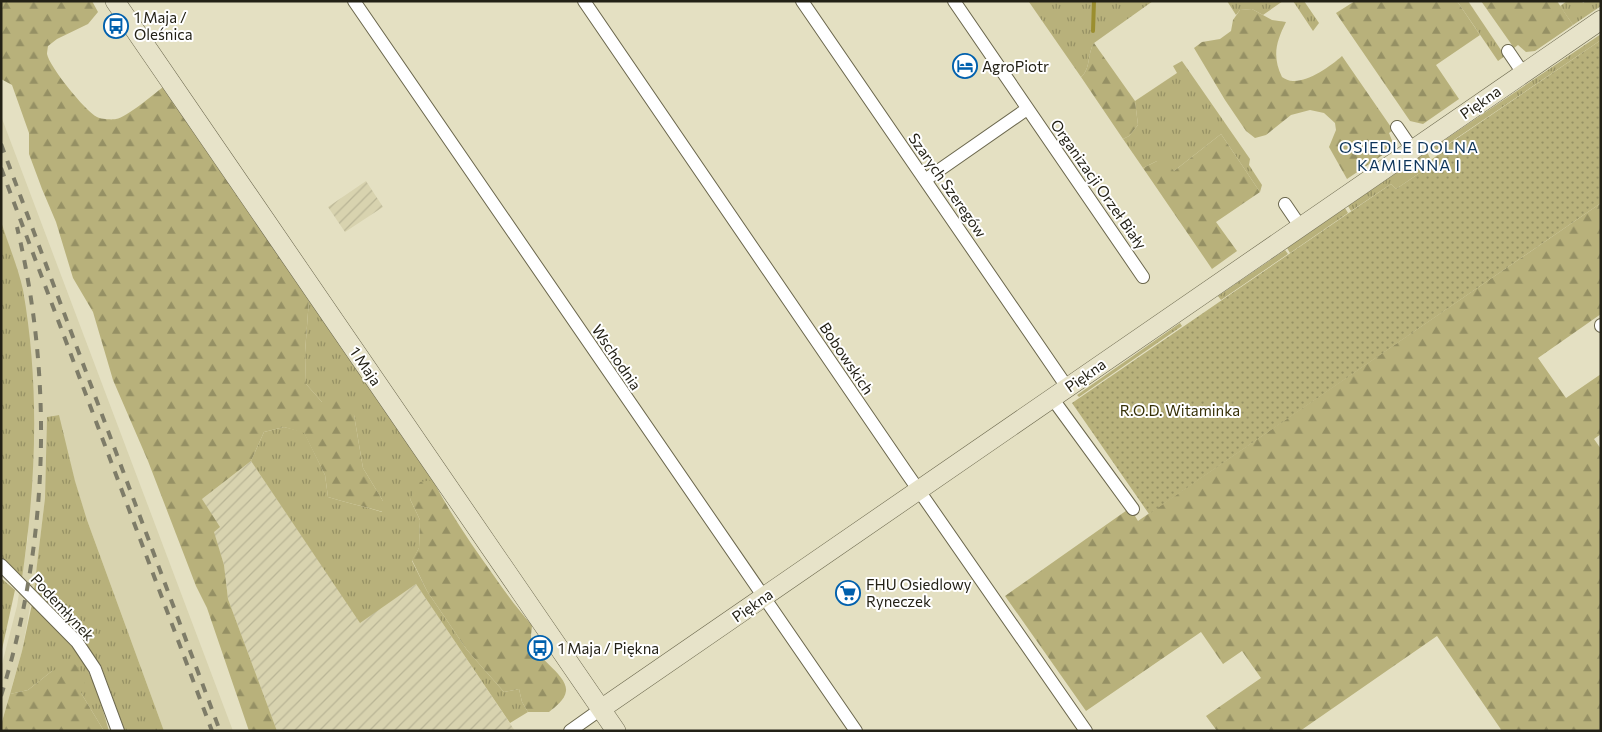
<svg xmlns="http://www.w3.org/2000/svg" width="1602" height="732" font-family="Commissioner,sans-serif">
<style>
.built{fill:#d8d3af}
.industrial{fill:url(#industrial-furrows)}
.grass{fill:url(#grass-tufts)}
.forest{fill:url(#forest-firs)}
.garden{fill:url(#garden-dots)}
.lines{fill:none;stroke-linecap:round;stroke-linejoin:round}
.stream{stroke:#9b8e2f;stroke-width:4}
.street-casing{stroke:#6b674d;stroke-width:14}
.secondary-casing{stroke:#6b674d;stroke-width:20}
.street{stroke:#fff;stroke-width:12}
.secondary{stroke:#e7e3c9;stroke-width:19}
.rail{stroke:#7e7c68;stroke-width:4;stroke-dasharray:9 9;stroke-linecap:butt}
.labels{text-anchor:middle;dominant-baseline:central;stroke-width:4;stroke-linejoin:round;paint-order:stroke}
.poi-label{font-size:15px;fill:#232116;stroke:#fff;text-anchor:start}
.street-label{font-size:15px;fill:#232116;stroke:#fff}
.park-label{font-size:15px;fill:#352f06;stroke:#fff}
.neighbourhood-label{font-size:16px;letter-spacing:1px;fill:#0e355b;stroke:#fff}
</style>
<defs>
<pattern id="industrial-furrows" width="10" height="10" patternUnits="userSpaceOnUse" patternTransform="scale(1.25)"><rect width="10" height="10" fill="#d8d3af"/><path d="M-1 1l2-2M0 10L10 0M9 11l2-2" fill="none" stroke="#b9b596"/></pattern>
<pattern id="grass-tufts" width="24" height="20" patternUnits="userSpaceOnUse" patternTransform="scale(1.25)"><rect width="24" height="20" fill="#b8b17b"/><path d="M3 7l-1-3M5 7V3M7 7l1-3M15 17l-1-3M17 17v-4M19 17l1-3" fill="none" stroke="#959064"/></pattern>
<pattern id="forest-firs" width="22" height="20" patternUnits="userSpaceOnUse" patternTransform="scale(1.25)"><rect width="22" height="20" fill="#b8b17b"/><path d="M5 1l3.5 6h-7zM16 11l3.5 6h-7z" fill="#959064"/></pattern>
<pattern id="garden-dots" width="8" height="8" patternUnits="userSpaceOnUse" patternTransform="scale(1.25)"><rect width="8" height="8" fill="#b8b17b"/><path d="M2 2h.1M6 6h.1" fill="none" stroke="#959064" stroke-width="1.8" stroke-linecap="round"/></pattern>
</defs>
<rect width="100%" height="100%" fill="#e4e0c2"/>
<path class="built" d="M1,116L233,731H164L87,520L75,482L58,415L47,417L45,498L37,568L22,651L1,725V668L17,606L28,537L30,354L22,288L1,221Z"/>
<path class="industrial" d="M366,181L383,207L345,232L328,207Z
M251,461L360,622L416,584L515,731H277L228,599L224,565L202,499Z"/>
<path class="grass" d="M1031,1H1153L1094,43C1087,54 1091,69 1081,77L1029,2Z
M1227,1H1283L1263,15L1252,9L1240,10L1236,15Z
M1293,1H1304L1319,23L1313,31Z
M1457,1H1468L1505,56L1498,61Z
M1567,1H1582L1583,3L1586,1H1601V6L1573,25L1560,6Z
M1601,34V40L1442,148L1439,154L1434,147Z
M1182,61L1250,159L1249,165L1262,185L1260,192L1221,134L1174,171L1157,161L1143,168L1123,139L1129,136L1138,125L1135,101L1177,73L1173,66Z
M1427,152L1431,160L1430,166L1396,189L1391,184L1351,211L1348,206Z
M1345,208L1348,213L1290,253L1287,248Z
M1,221C8,244 18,267 23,290C40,386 36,483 22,578L1,557Z
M1285,250L1288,254L1221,300L1218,296Z
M309,299L433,480L410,499L420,520L419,548L412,561L427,591L467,650L504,692L519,689L522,702L528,712L510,723L416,584L360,623L251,461L264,432L284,427L304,432L325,475L328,497C346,503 364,506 382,512L383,501L363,468L354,415L322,402L306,384L305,353Z
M1180,323L1182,326L1079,397L1077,395Z
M59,415L75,481L87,520L164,731H125L101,666L77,634L34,590L45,498L47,417Z
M1,578L15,590L1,654Z
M32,604L81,656L97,690L109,731H104L81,693L52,671L28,690L10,694L22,651Z"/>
<path class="forest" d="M1,1H92L98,12L88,24L57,39L48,46C48,46 47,53 47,54C49,66 85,111 97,117C100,119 112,120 116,119C127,117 153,95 163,87L309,299L305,352L306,384L322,402L349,397L354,415L363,468L383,501V512C364,506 346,503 328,497L325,475L304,433L284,427L264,432L251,461L202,499L220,527L214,532L224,565L228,599L277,731H249L207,608L196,586L148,461L113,380L93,312L73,278L56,222L42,189L29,154V133L12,85L1,79Z
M1355,1H1457L1480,35L1436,65L1459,99L1423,124L1410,121L1336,13Z
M1481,1H1557L1573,25L1535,51L1526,52L1518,45L1514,48Z
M1252,9L1272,20L1286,22C1276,42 1272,56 1282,77C1285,79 1289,81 1293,81C1308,82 1331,66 1342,56L1393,130L1389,133L1393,143L1390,150L1347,179L1329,147L1336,130L1335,123L1324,113L1310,110L1291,115L1266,135L1255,138L1246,131L1225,100L1194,48L1202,42L1220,39L1231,31L1233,20L1240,10Z
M1094,43L1135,101L1138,125L1129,136L1123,139L1081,77C1091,69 1087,54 1094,43Z
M1221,134L1260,192L1216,222L1237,251L1212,269L1143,168L1157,161L1164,160L1174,171Z
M1601,203V314L1538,358L1566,398L1601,374V434L1594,439L1601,449V731H1502L1437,636L1300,731H1217L1206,716L1261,678L1242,651L1223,664L1201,632L1086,711L1005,596L1130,508L1138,521Z
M433,480C450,514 472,545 494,576C506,593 518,610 532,625C532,628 531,633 531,637C532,657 568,674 566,691C565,700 555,707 549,712H528L522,702L519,689L504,692L467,650L427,591L412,560L419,548L420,520L410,499L420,482Z
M75,664L86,678L81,693L104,731H1V725L10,694L28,690L52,671Z"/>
<path class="garden" d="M1601,40V203L1149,514L1072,403L1391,184L1396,189L1430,166L1431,160L1439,154L1440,150Z"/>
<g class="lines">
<path class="stream" d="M1093,31L1094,1"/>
<defs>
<path id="street" d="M354,1L856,731
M584,1L906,472L1086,731
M802,1L1067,387
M954,1L1143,277
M1508,51L1523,73
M1397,127L1412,149
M925,180L1027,109
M1285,204L1300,226
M1601,325V326
M1052,398L1133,509
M1,565L77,642L95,669L118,731
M570,731L601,709"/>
<path id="secondary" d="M115,1L616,731
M601,709L1601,20"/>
</defs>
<use href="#street" class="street-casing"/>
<use href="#secondary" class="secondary-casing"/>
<use href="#street" class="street"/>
<use href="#secondary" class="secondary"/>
<path class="rail" d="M1,144L220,731
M1,168L212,731
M1,696C48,545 54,382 17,227"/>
</g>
<defs>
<symbol id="bus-ring" viewBox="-11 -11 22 22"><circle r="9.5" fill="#fff" stroke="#0060ad" stroke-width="1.5"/><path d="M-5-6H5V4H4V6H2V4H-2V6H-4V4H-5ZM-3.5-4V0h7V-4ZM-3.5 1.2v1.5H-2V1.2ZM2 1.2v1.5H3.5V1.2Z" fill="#0060ad"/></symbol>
<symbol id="hotel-ring" viewBox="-11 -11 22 22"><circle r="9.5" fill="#fff" stroke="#0060ad" stroke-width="1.5"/><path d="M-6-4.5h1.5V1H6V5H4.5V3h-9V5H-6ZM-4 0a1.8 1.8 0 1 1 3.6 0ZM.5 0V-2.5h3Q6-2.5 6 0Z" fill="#0060ad"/></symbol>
<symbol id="supermarket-ring" viewBox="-11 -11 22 22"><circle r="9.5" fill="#fff" stroke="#0060ad" stroke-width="1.5"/><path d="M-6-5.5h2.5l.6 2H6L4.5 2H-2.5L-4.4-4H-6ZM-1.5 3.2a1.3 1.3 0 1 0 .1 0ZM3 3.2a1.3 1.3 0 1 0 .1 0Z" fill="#0060ad"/></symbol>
</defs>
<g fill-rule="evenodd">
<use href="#bus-ring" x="102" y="12" width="28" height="28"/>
<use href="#hotel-ring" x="951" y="52" width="28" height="28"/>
<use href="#supermarket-ring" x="834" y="579" width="28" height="28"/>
<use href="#bus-ring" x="526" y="634" width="28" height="28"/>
</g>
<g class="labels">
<g class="poi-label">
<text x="134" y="17">1 Maja /<tspan x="134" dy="17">Oleśnica</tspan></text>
<text x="982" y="66">AgroPiotr</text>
<text x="866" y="584">FHU Osiedlowy<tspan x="866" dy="17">Ryneczek</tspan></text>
<text x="558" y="648">1 Maja / Piękna</text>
</g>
<g class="street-label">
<text transform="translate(1480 102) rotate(-35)">Piękna</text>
<text transform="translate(1099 184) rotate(55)">Organizacji Orzeł Biały</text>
<text transform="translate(948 185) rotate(55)">Szarych Szeregów</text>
<text transform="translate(617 357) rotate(56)">Wschodnia</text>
<text transform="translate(847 358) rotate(56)">Bobowskich</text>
<text transform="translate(366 366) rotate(56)">1 Maja</text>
<text transform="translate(1085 375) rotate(-35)">Piękna</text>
<text transform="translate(752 605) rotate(-35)">Piękna</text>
<text transform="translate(63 607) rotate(47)">Podemłynek</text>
</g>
<g class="park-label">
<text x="1180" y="410">R.O.D. Witaminka</text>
</g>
<g class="neighbourhood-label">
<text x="1409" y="146">OSIEDLE DOLNA<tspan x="1409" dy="18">KAMIENNA I</tspan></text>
</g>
</g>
<rect width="1602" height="732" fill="none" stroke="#232116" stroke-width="5"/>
</svg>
